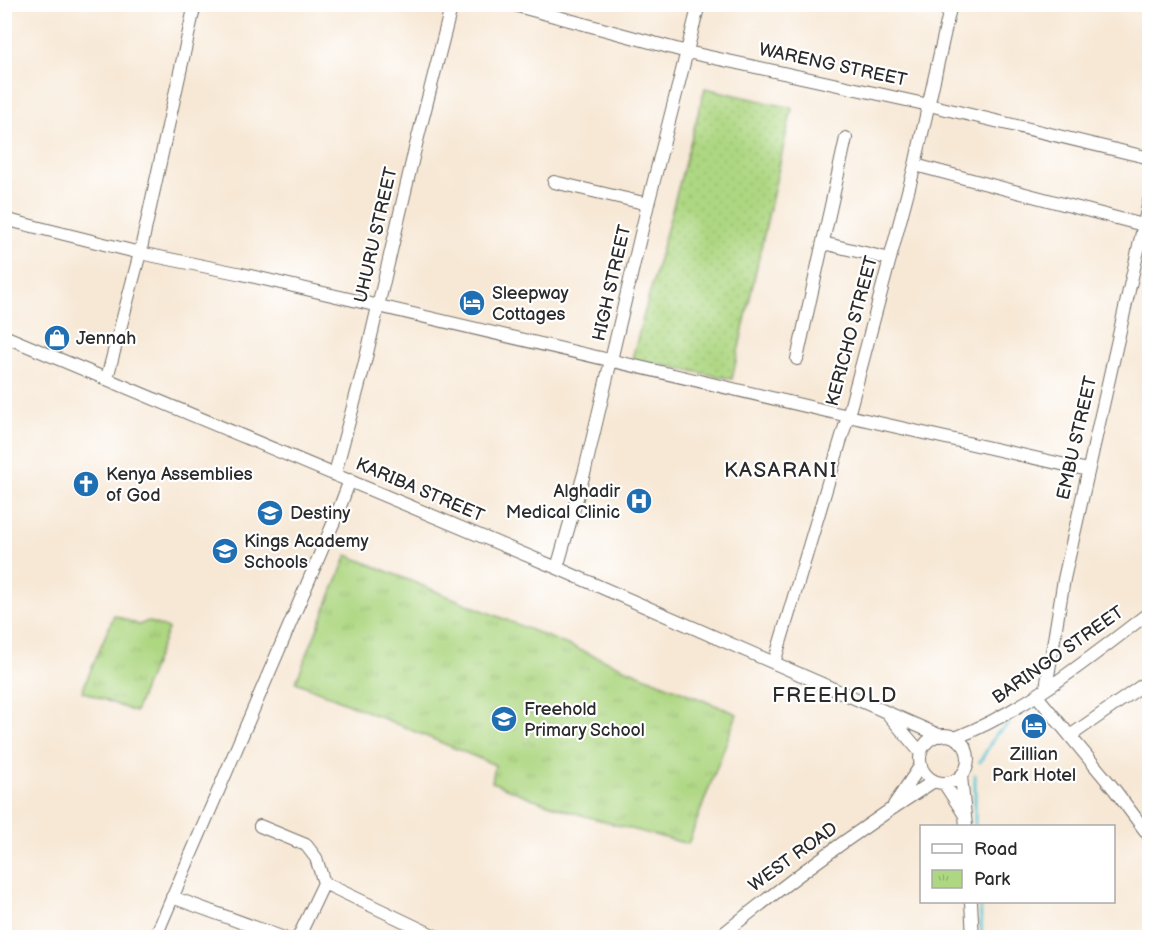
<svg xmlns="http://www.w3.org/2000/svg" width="1154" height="942" font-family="'Balsamiq Sans',sans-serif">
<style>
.grass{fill:url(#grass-dots);stroke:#6c8156;stroke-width:1.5}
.park{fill:url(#park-tufts);stroke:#6c8156;stroke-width:1.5}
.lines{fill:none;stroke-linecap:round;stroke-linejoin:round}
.stream{stroke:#5ac5d4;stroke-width:3}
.minor-casing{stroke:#726d66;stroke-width:14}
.minor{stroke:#fff;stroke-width:12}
.labels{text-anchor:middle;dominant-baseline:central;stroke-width:4.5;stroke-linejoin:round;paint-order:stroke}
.street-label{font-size:18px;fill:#2b2b2b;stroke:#fff}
.poi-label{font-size:18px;fill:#2b2b2b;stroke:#fff;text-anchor:start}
.quarter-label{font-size:21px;letter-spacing:1.5px;fill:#2b2b2b;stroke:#fff}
</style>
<defs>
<pattern id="grass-dots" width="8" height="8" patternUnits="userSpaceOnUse" patternTransform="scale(1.5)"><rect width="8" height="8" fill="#aed782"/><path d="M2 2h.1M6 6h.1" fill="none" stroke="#96b970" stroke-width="1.8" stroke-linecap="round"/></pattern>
<pattern id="park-tufts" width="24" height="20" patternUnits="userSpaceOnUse" patternTransform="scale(1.5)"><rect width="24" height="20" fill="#aed782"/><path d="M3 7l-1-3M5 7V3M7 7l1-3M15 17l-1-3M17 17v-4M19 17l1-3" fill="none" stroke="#96b970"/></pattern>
</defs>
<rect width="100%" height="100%" fill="#fff"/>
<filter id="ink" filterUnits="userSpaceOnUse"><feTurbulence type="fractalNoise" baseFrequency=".0167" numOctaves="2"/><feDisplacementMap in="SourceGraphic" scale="12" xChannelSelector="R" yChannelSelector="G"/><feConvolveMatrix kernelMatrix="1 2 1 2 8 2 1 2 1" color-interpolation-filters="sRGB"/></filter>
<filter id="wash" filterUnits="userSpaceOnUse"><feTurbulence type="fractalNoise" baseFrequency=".008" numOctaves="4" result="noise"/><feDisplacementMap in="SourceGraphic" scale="24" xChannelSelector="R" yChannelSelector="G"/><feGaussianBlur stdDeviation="1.35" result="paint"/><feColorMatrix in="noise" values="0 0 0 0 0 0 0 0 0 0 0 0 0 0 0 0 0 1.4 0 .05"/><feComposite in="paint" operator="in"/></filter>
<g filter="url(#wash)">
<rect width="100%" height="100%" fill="#f7e8d5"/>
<path class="grass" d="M705,88L792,108L732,379L632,359Z"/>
<path class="park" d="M347,555L737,714L688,844C620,826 557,811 492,782L495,765L296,682Z
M114,615L139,625L148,621L168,629L135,712L82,691Z"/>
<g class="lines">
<path class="stream" d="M1049,695L1059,687
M1026,712L1032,708
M980,762L996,734L1009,724
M975,826V775
M980,902L982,938"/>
</g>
</g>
<g filter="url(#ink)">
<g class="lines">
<defs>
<path id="minor" d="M510,4L687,52L929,105L1150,158
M4,5L5,4
M915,165L1143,225
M554,182L648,204
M4,219L140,253L242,274L848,416L1088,470
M823,243L890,259
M4,336L557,568L941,736
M797,359L846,138
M107,378L140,253L195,4
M335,473L364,366L415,149L452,4
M557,568L585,470L648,204L699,4
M774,663L848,416L915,165L951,4
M1046,688L1064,579L1150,197
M1037,696L1114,789L1150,837
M887,713L921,753
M920 759a24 24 0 1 1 48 0a24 24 0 1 1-48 0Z
M1070,736L1150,680
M955,738C1027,710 1088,659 1150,612
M961,776L966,826
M944,783L964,814
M894,805L921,765
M260,826L306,845L316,858L324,883
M172,897L284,938
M971,902L973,938
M155,938L336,517L350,480
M298,938L324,883L439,938
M718,938C787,882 859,829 934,781"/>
</defs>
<use href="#minor" class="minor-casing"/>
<use href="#minor" class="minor"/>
</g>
</g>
<defs>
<symbol id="hotel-disc" viewBox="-11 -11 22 22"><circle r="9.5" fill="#1f6fb2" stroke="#fff"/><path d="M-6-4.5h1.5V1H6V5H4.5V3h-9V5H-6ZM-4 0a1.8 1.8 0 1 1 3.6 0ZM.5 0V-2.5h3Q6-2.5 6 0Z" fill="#fff"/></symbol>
<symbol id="shop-disc" viewBox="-11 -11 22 22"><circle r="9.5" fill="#1f6fb2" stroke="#fff"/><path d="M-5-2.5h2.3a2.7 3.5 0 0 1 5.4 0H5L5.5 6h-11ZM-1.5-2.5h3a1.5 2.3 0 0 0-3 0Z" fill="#fff"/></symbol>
<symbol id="church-disc" viewBox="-11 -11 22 22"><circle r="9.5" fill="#1f6fb2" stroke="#fff"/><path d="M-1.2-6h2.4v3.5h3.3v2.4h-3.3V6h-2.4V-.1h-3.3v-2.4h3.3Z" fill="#fff"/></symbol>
<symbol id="hospital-disc" viewBox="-11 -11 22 22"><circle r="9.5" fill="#1f6fb2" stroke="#fff"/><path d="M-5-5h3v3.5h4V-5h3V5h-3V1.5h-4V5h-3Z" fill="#fff"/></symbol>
<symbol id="school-disc" viewBox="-11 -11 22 22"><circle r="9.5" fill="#1f6fb2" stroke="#fff"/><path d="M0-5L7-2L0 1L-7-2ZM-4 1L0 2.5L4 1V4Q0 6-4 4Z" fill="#fff"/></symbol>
</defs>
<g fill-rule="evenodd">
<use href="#hotel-disc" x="457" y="288" width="30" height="30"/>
<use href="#shop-disc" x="42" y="323" width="30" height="30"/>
<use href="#church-disc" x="71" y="469" width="30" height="30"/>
<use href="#hospital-disc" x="624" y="486" width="30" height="30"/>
<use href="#school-disc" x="255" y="498" width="30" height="30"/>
<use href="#school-disc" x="210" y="536" width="30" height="30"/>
<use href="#school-disc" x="489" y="704" width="30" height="30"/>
<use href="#hotel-disc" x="1019" y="711" width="30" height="30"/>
</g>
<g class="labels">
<g class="street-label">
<text transform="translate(833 65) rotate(12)">WARENG STREET</text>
<text transform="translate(376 235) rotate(-77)">UHURU STREET</text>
<text transform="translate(612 283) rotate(-77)">HIGH STREET</text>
<text transform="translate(852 331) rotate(-75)">KERICHO STREET</text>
<text transform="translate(1077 438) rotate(-77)">EMBU STREET</text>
<text transform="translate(420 490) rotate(23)">KARIBA STREET</text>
<text transform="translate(1058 655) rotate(-35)">BARINGO STREET</text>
<text transform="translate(793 857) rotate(-36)">WEST ROAD</text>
</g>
<g class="poi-label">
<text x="492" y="293">Sleepway<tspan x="492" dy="21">Cottages</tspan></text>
<text x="76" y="338">Jennah</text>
<text x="106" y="474">Kenya Assemblies<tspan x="106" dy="21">of God</tspan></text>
<text x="620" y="491" text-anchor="end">Alghadir<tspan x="620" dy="21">Medical Clinic</tspan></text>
<text x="290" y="513">Destiny</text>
<text x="244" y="541">Kings Academy<tspan x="244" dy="21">Schools</tspan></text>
<text x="524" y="709">Freehold<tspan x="524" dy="21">Primary School</tspan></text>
<text x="1034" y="754" text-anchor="middle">Zillian<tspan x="1034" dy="21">Park Hotel</tspan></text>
</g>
<g class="quarter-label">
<text x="781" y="470">KASARANI</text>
<text x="835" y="695">FREEHOLD</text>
</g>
</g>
<rect width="1154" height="942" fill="none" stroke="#fff" stroke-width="24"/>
<rect x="920" y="825" width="195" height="78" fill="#ffffff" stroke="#aaaaaa" stroke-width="1.5"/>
<rect x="932" y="844" width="30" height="9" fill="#ffffff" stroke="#aaaaaa" stroke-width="1.5"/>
<text x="974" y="855" font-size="18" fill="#2b2b2b">Road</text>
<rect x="932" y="870" width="30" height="18" fill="url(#park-tufts)" stroke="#aaaaaa" stroke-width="1.5"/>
<text x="974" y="885" font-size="18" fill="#2b2b2b">Park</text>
</svg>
